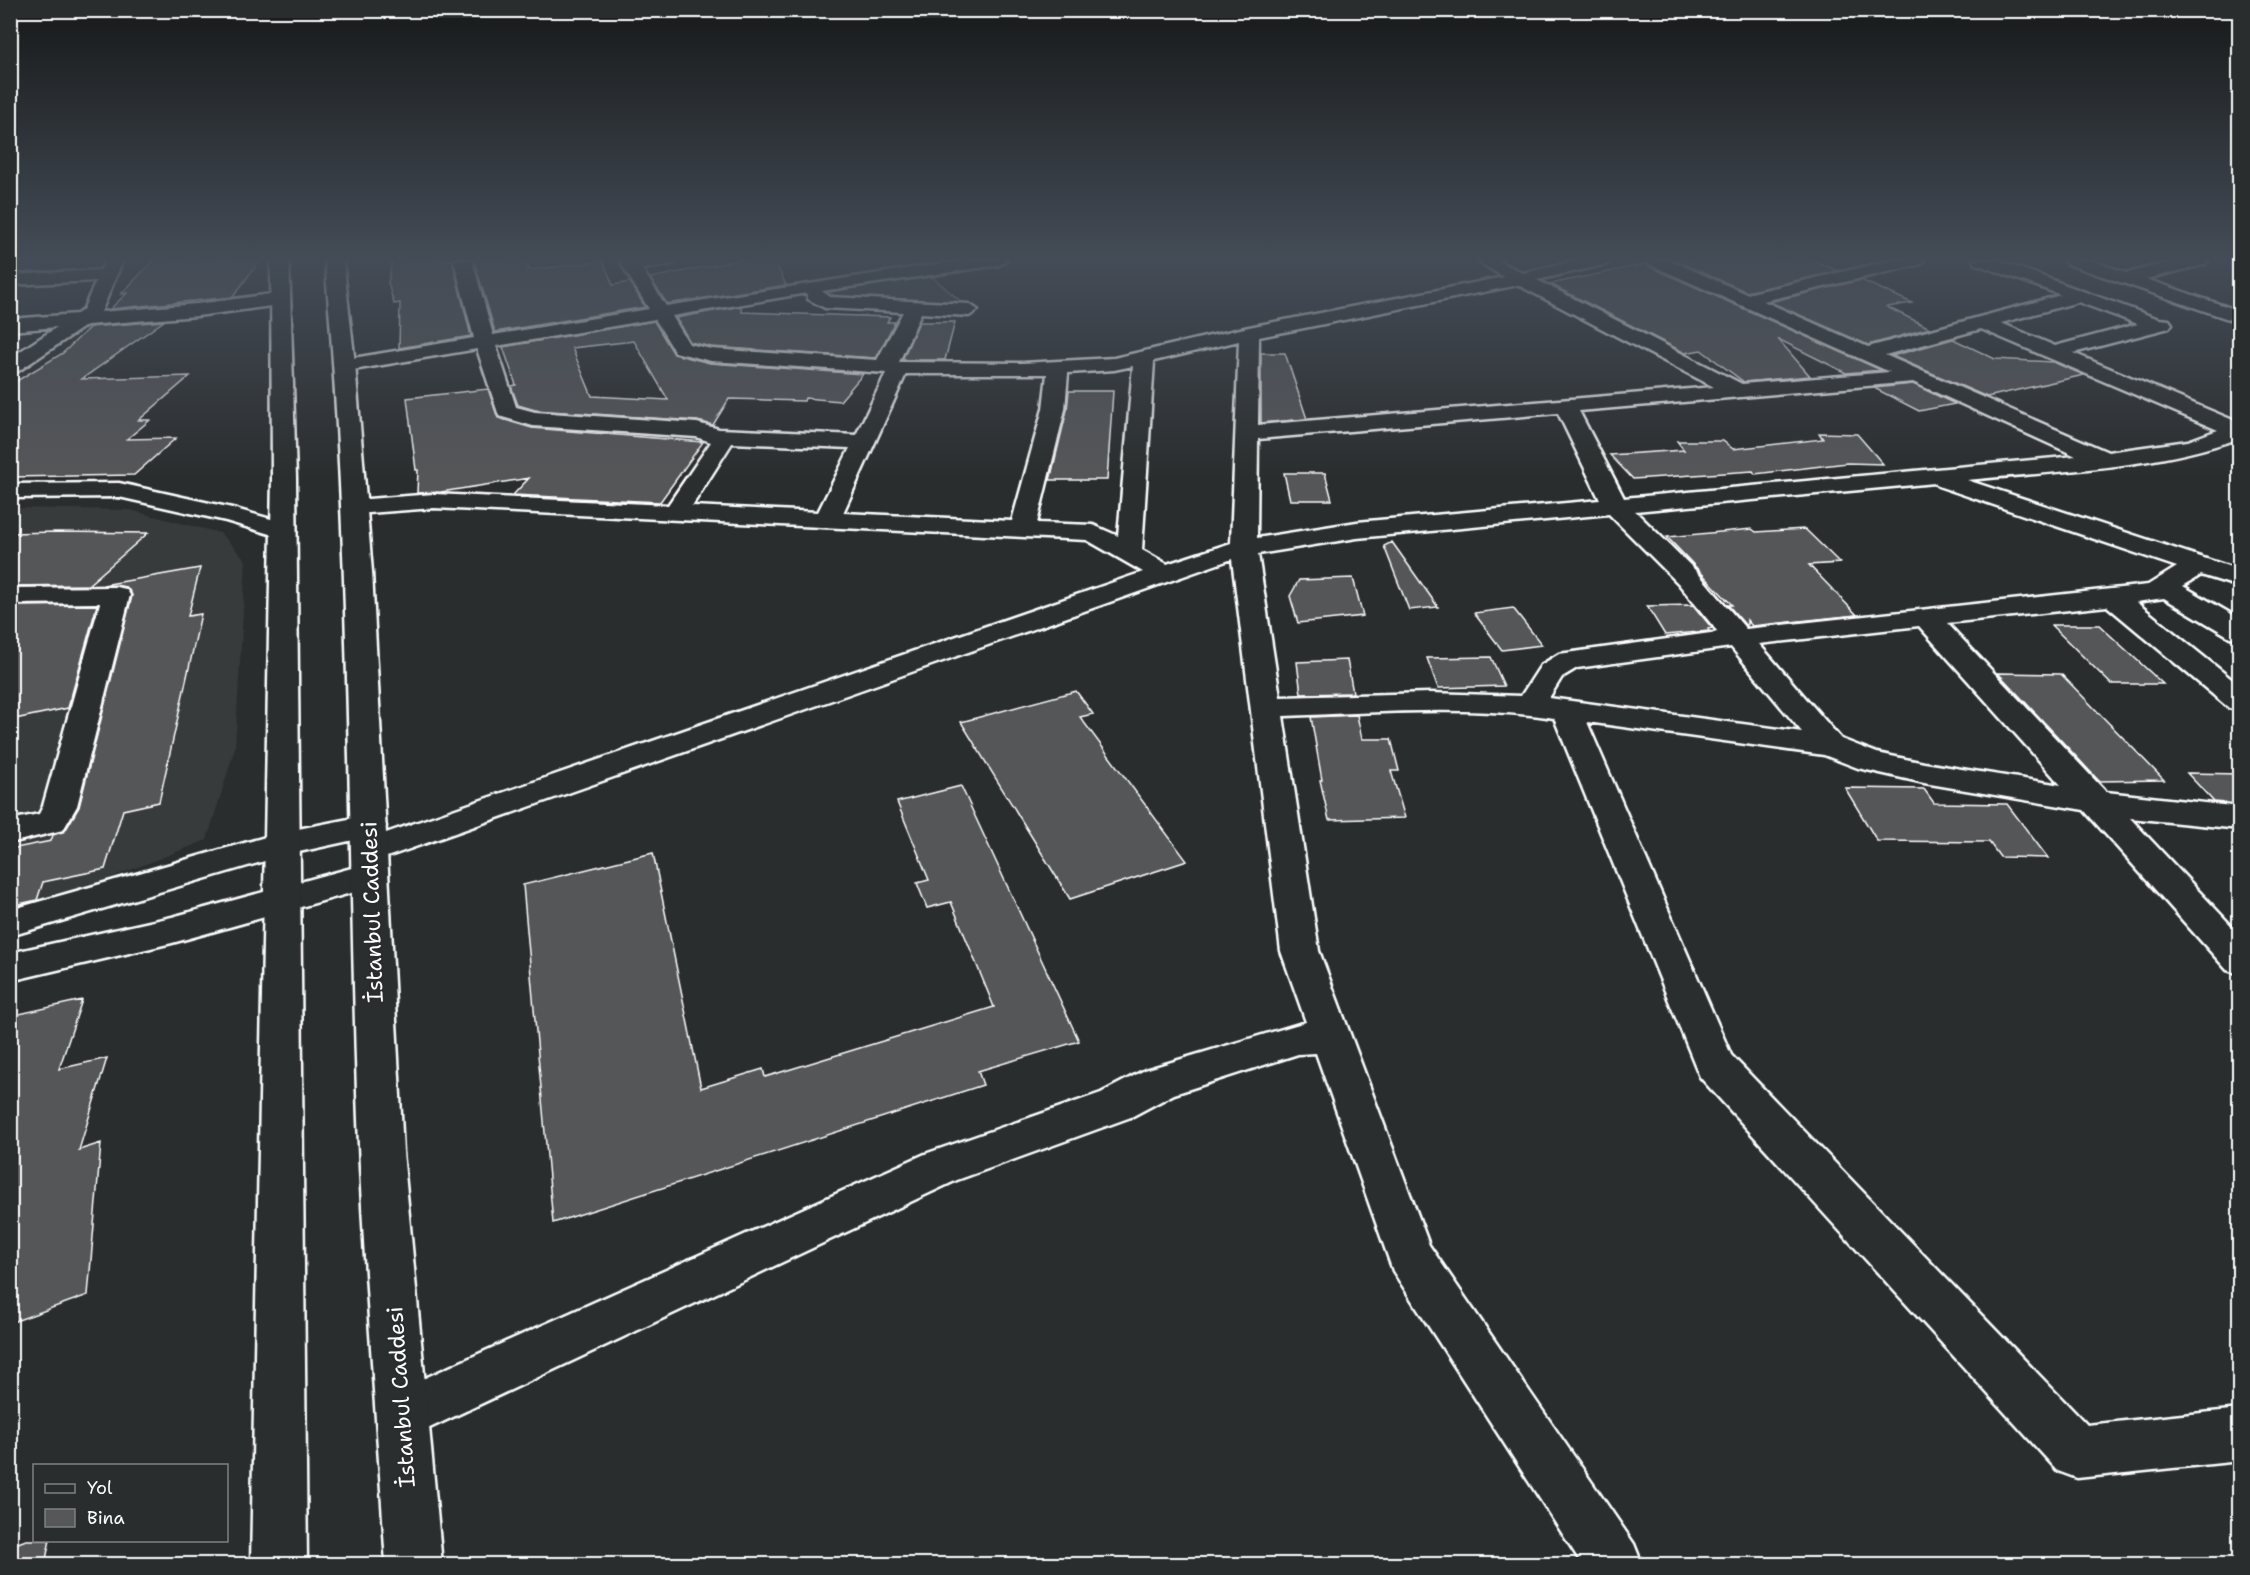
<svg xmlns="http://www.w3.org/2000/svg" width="2250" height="1575" font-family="'Shantell Sans',sans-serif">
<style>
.built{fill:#373a3b}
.green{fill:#414445;stroke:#a0a2a2;stroke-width:1.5}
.building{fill:#555758;stroke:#fff;stroke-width:1.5;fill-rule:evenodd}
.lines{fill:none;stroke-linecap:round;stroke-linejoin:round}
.minor-casing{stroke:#fff;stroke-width:5}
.major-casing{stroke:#fff;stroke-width:5}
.minor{fill:#2a2d2e;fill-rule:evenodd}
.major{fill:#2a2d2e;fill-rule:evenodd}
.labels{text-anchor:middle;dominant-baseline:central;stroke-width:4.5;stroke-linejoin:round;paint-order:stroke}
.street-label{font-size:22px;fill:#fff;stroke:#2a2d2e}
</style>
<rect width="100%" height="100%" fill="#2a2d2e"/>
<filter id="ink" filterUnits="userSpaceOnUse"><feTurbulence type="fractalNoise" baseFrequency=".0167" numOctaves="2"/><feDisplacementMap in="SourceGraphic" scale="12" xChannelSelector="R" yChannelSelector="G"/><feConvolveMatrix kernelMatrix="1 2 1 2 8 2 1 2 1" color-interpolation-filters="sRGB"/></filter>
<g filter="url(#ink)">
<path class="built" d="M10,508L130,510L220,533L246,560L235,748L207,840L36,907L10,913Z"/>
<path class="green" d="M929,274L966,306L840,300L826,289Z"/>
<path class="building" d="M154,260H260L233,297L110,309L127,293L121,294Z
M392,260H452L471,336L399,348L400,303L394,304L388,283Z
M474,260H526L529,270L603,261L613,285L630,282L645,307L495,332Z
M739,260H774L786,285L667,304L650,278Z
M1674,260H1813L1838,271L1747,292Z
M1646,264L1648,266L1881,370L1846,373L1778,339L1810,376L1744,382L1701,350L1685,353L1550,284Z
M1861,280L1912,303L1887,307L1930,328L1868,345L1770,302Z
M741,306L742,312L890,317L887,322H895L876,358L711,347L690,342L676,318Z
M164,321L82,379L190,376L139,420H150L127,439L176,438L134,475L10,477V385L63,353L90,327Z
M654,321L674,354L710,363L863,374L840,401L805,398L804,401L729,399L713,425L697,421L535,410L518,405L511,386L516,385L503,347ZM634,341L668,400L592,396L572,348Z
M919,322H955L945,360H902Z
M1953,339L1995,359L2053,362L2084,375L1987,397L1892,356Z
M1261,353H1285L1307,419L1261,423Z
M1913,384L1955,404L1919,411L1874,388Z
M488,389L498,418L532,428L703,442L660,502L513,495L529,478L441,492L417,493L418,470H416L407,398Z
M1069,391H1113L1107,480H1050L1067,410Z
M1819,433L1857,434L1883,464L1847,463L1755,474L1753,471L1633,479L1610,455L1684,450L1677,441H1723L1733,449L1823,439Z
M1284,473H1325L1332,500H1290Z
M1752,529L1756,532L1805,529L1840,563L1809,565L1857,615L1752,626L1747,620V627L1728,605H1732L1667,537Z
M10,533L57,532L148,533L88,585L10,586Z
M1392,542L1438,607L1409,610L1384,546Z
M200,568L188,616L201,614L159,802L123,810L105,869L43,882L37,900L10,906V849L51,841L53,835L65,831L79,807L132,596L126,587L103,585Z
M1353,578L1363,616L1298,623L1290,596L1299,580Z
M97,605L68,708L10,720V606Z
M1693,605L1712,628L1708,629L1709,631L1665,635L1647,606Z
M1513,608L1542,645L1502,650L1474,613Z
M2051,625H2099L2163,684H2111Z
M1491,657L1504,686L1438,688L1427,658Z
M1347,660L1353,693L1301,694L1297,662Z
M1998,673L2061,674L2164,780L2099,781Z
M1076,691L1093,714L1080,717L1187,861L1070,899L961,722Z
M1357,715L1362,739H1391L1399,771H1391L1405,818L1329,820L1320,780H1322L1311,717Z
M2187,773L2240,774V804L2214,802Z
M961,786L1079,1041L978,1071L983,1085L553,1223L523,885L653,853L701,1088L763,1069L765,1077L994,1007L951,902L927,908L917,883L929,880L897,802Z
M1845,788L1924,789L1934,803L2007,804L2048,858L2000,857L1989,842L1877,841Z
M82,1000L59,1069L107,1058L79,1150L101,1143L88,1295L10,1323V1016Z
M26,1540H50L45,1564H10V1546Z"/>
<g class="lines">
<defs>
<path id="minor" d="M105,260H123L101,312L197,304L279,293L288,299L279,305L197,316L87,325L17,372L10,374V358L57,327L10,331V319L77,314L83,310L96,281L10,285V275L101,270Z
M454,260H472L493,335L649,309L619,260H676L673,264L642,269L666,306L964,260H1008L999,265L822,291L830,297L969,304L978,310L969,316L921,313L899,362L1022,363L1114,358L1249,327L1504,277L1475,260H1497L1523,273L1579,260H1610L1607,264L1537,280L1742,384L1890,372L1649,264L1646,260H1669L1747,294L1893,260H1924L1921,264L1763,301L1868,347L2061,295L1976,264L1973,260H1998L2159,319L2169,320L2172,324L2169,328L2073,353L2240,423V438C2153,469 2058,471 1967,480L2240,570V587L2201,575L2183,586L2240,619V639L2230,637L2164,598L2136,602L2240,686V711L2229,708L2107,606L1947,623L2106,792L2240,807V829L2130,818L2240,935V974L2227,970L2084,810L1924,783L1858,768L1824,755L1587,722L1731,1055L2087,1425L2240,1409V1461L2077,1478L2058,1471L1700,1077L1554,718C1465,705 1372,713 1283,716L1319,951L1429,1245L1634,1544L1642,1564H1582L1393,1271L1316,1053L1298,1054L1174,1094L1131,1117L957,1180L421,1432L403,1440L385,1432L377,1414L385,1396L925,1154L1101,1093L1145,1070L1306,1022L1281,951L1232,559L381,859L369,863L357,859L352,851L357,843L1143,572L1087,540L434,508L355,514L346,512L343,507L346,502L355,500L434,494L668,505L711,442L696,437L533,426L499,416L477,349L347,371L340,369L337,365L340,361L347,359L474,338ZM1518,285L1714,387L1258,425L1259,337ZM807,293L808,299L825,308L903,312L877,360L711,349L689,344L672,316ZM2078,302L2138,324L2055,346L2001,323ZM655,319L675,352L711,361L886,373L856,435L719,429L697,423L535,412L516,407L496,346ZM1981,329L2218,430L2188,441L2108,452L1885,355ZM1239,341L1231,543L1167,564L1142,550L1154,361ZM1133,366L1118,536L1093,525L1037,523L1065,409L1068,373L1114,370ZM906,374H1047L1043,409L1012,521L843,513ZM1913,382L2076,456L1624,498L1579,411ZM1558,413L1600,500L1357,522L1257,538L1258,439ZM732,443L850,448L818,512L692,506ZM1935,483L1938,486L2177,567L2148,585L1746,629L1696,571L1635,511ZM1609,514L1678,583L1718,632L1559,654L1541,665L1521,696L1430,693L1280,697L1258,554L1357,538ZM1919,626L2061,785L1924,763L1877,753L1841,739L1759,644ZM1731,647L1802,732L1549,698L1562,677L1577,668Z
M2064,260H2090L2127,273L2179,260H2209L2206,264L2146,279L2240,311V323L2067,264Z
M119,483L232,508L292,525L296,530L292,535L283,538L226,521L119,497L10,498V484Z
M116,587L126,589L130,595L77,806L63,830L10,843V820L39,814L43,806L100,603L10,604V588Z
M369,815L381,818L386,826L381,834L285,855L10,936V910L283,832Z
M370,863L383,866L388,875L383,884L172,943L10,981V953L172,917Z"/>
<path id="major" d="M271,260H289L296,478L307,1564H251L272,478Z
M325,260H343L355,364L372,572L403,1152L442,1564H386C376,1407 362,1250 357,1092C348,815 350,537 325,260Z"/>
</defs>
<use href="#minor" class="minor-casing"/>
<use href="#major" class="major-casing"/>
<use href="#minor" class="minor"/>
<use href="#major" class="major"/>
</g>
</g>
<linearGradient id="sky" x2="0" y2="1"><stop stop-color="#171919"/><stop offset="0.54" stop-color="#444c57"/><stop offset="1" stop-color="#444c57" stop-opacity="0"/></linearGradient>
<rect width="2250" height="480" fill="url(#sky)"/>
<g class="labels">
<g class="street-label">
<text transform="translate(372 912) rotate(-92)">İstanbul Caddesi</text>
<text transform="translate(401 1397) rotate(-94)">İstanbul Caddesi</text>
</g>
</g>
<rect width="2250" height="1575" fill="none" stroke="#2a2d2e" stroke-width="36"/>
<rect x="18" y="18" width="2214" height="1539" fill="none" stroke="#fff" stroke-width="2" filter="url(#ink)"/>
<rect x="33" y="1464" width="195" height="78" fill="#2a2d2e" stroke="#7f8182" stroke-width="1.5"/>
<rect x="45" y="1484" width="30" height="9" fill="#2a2d2e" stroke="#7f8182" stroke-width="1.5"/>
<text x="87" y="1494" font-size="18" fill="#ffffff">Yol</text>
<rect x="45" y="1509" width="30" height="18" fill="#555758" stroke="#7f8182" stroke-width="1.5"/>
<text x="87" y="1524" font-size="18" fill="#ffffff">Bina</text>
</svg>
